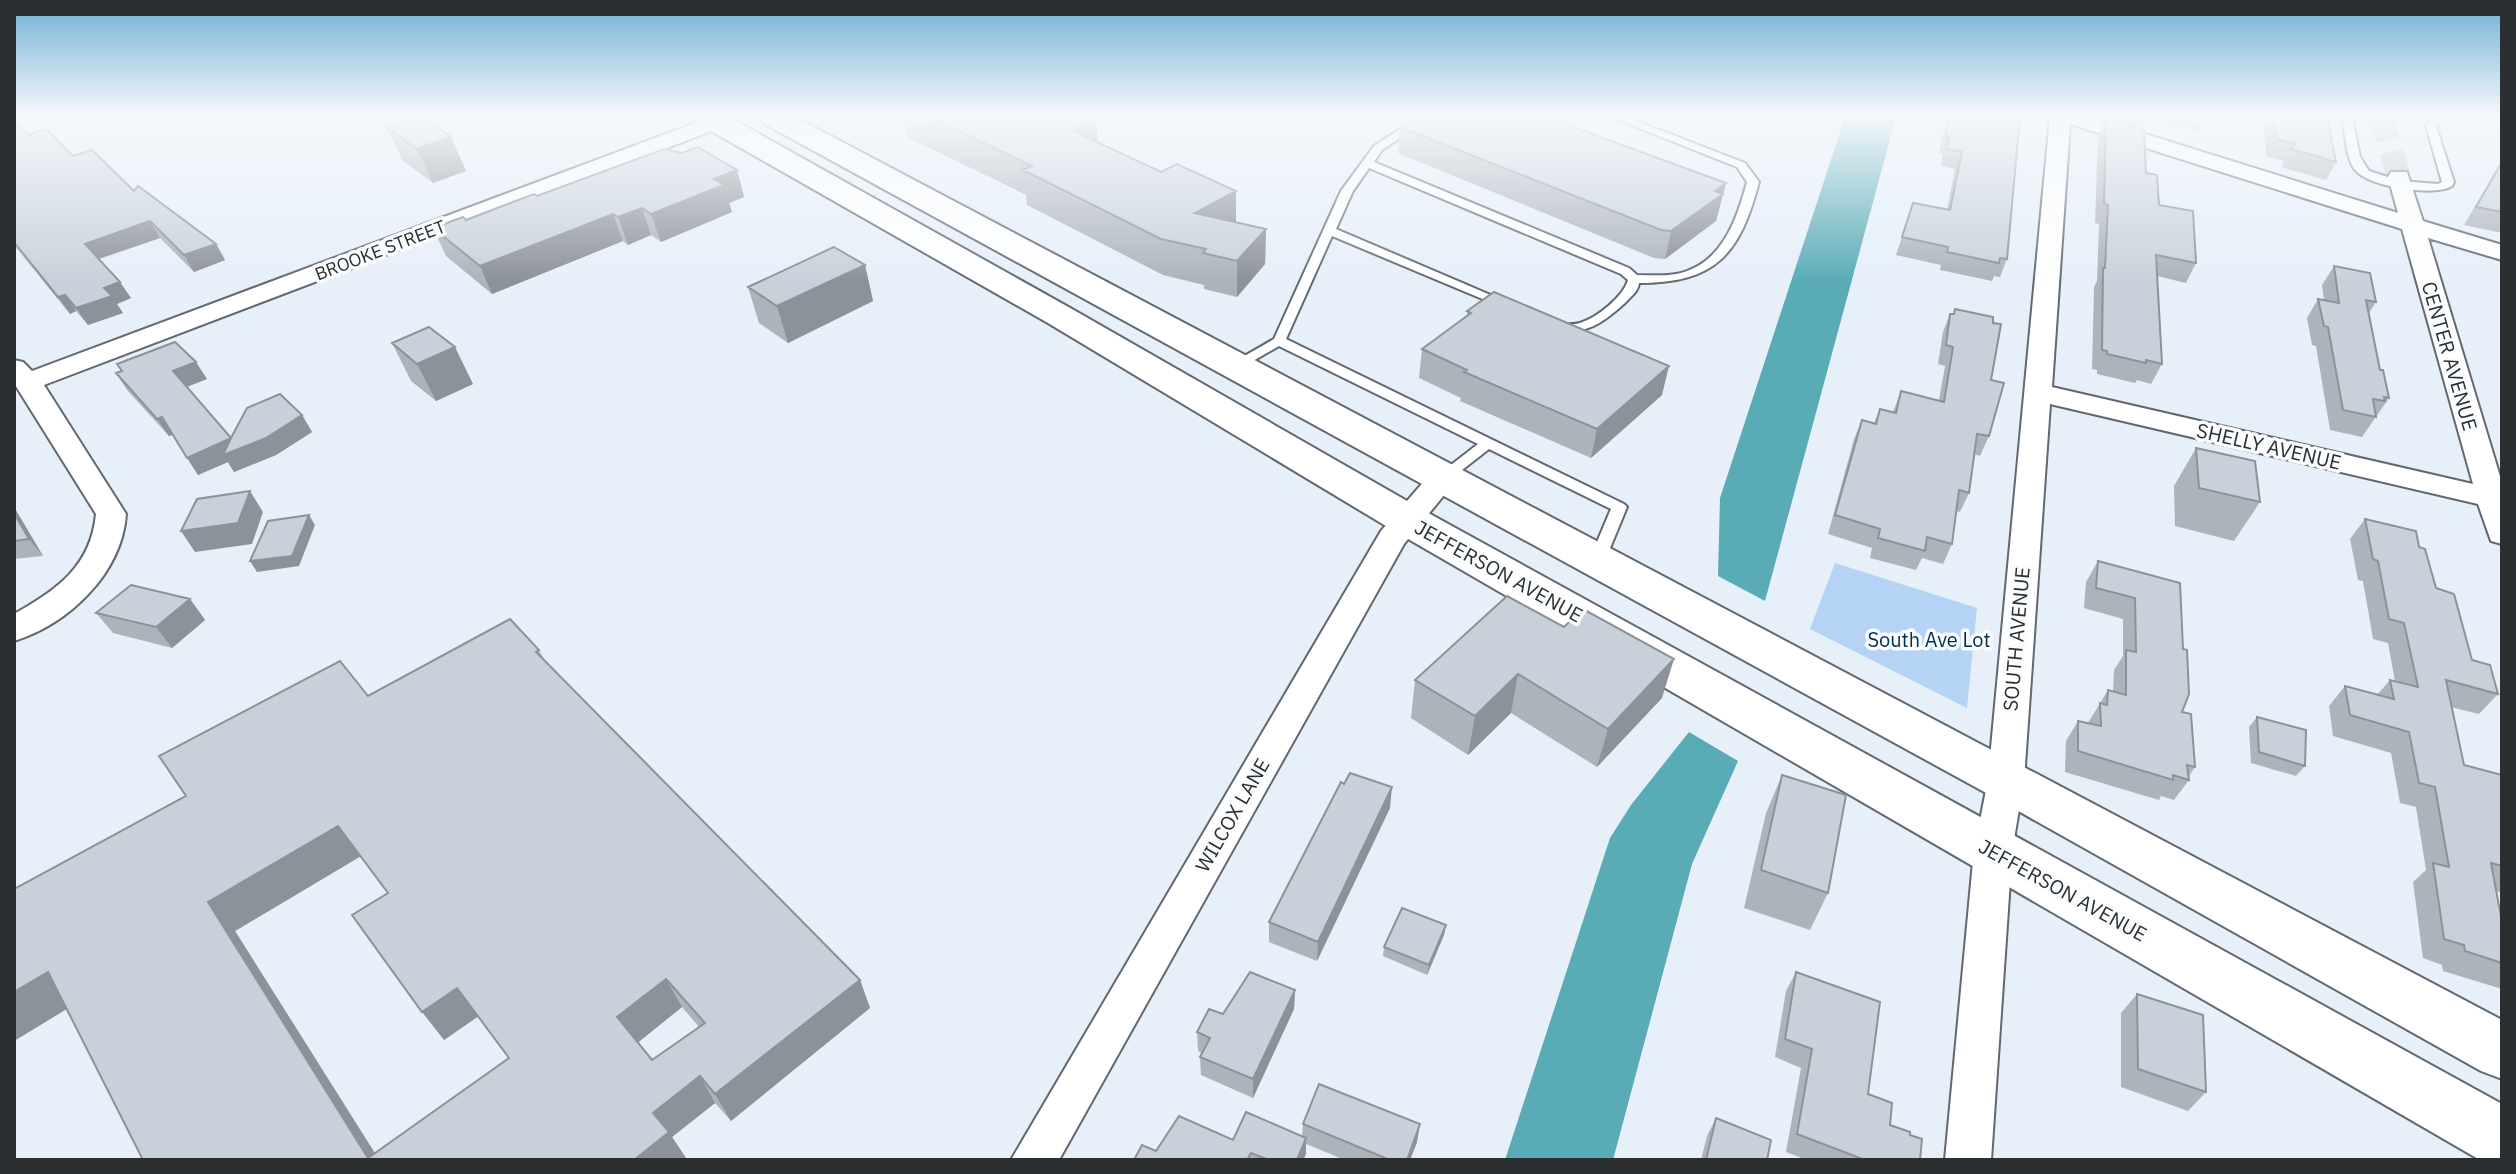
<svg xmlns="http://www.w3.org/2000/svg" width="2516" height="1174" font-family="'IBM Plex Sans',sans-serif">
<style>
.green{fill:#b5d3f5}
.water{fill:#59abb5}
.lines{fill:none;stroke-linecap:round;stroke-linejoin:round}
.minor-tunnel{stroke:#c1c9d1;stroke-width:24;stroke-dasharray:24 12;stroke-linecap:butt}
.service-casing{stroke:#616870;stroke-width:4}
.minor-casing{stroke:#616870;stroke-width:4}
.primary-casing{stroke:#616870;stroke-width:4}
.service{fill:#fff;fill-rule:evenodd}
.minor{fill:#fff;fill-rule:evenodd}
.primary{fill:#fff;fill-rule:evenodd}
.wall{fill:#acb4bb;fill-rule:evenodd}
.shaded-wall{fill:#8c9299}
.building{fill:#c8d1da;stroke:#8c9299;stroke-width:2;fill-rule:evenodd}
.labels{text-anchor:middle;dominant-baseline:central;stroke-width:7;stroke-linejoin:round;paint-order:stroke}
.far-street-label{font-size:18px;fill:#2b2f32;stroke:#fafcfe}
.street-label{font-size:20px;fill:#2b2f32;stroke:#fafcfe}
.park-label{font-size:20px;fill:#002e58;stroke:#fafcfe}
</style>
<rect width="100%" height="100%" fill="#e7eff9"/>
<path class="green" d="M1835,563L1977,608L1967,708L1810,629Z"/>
<path class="water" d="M1845,117H1896L1765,601L1718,576L1720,498Z
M1689,732L1738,761L1692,864L1613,1160H1505L1610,838L1631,805Z"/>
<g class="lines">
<path class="minor-tunnel" d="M2381,117L2399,177"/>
<defs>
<path id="service" d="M1419,117H1432L1382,150L1374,162L1629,268L1637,275C1653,275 1671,277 1687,271C1724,258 1738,216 1747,182L1737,167L1611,117H1626L1745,163L1759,182C1740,254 1716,283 1639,283C1638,292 1631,296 1625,303C1605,321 1586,336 1557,330L1556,327C1563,322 1571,326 1580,323C1597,318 1624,296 1628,280L1621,274L1369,168L1353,191L1336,229L1514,305L1508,309L1504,308L1332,236L1286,339L1624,504L1627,507L1603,565L1597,566L1589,561L1611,509L1489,449L1448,481H1438L1436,478L1438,475L1478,444L1279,346L1239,369H1229L1227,366L1274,339L1341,191L1374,146Z
M2342,117H2352L2360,157L2369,171L2400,181L2438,184L2442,182L2426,126L2433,117H2444L2436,126L2454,182L2452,186C2435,197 2370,187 2356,171C2345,158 2346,134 2342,117Z"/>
<path id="minor" d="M711,117H741L738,121L44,385L126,514C122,573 69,624 14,641V614C57,590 91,566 96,514L14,383V360L23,362L32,371Z
M2050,117H2091L2398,213L2388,177L2391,172H2407L2423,221L2502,245V260L2428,238L2502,483V544L2491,541L2478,504L2050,404L2024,780L2012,851L1991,1160H1945L1974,851L1988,780ZM2070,124L2402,229L2473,484L2052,387Z
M1443,469L1453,471L1458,478L1404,544L1059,1160H1011L1381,531L1433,471Z"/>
<path id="primary" d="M693,117H729L1072,309L1421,509L2502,1104V1160H2480L1391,529L1048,323L697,123Z
M759,117H795L2502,1020V1079L2481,1071L1988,794L763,123Z"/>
</defs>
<use href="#service" class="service-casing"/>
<use href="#minor" class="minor-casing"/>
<use href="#primary" class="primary-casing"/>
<use href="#service" class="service"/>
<use href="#minor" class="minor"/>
<use href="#primary" class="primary"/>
</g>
<path class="wall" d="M903,117H1092L1096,119L1098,143L1161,172L1236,191V222L1266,229L1265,264L1237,297L1204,289V285L1163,275L1027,205L1026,195L907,137Z
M1947,117H2020L2007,259L2000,277L1994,276L1992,281L1940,270L1941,265L1896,255L1913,203L1947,210L1955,169L1941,166L1943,154L1939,153Z
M2105,117H2140L2135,127L2146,173L2159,205L2196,263L2186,283L2157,276L2162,364L2151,384L2137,380L2135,383L2097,374V370L2092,369L2094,287L2097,281L2099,224L2095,223L2098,136L2106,118Z
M2150,117H2205L2198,131Z
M2263,117H2327L2336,162L2326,180L2281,167L2284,161L2266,156Z
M14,119L28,135L73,156L134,191L216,244L225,260L194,272L160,238L99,259L131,298L117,304L123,313L88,325L76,311L70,314L14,245Z
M1400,127L1726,183L1716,221L1665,259L1654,258L1398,153Z
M387,128L451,137L466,171L433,183L403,161Z
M2502,160V233L2464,225Z
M737,170L744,197L729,203L732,212L661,242L651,235L628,245L623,241L492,294L446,256L433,228L466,220L537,196Z
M865,265L873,301L788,343L759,323L748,287Z
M2334,266L2376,302L2369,313L2380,370L2389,398L2362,437L2330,430L2316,346L2312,345L2307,318L2318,299L2324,300L2322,285Z
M1955,309L1991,380L1989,436L1980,456L1974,454L1969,493L1960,512L1956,511L1952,544L1943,564L1922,558L1916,570L1870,558L1872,548L1828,534L1854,439L1862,420L1874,423L1880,409L1893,412L1901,391L1939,400L1945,366L1938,364L1943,332L1950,314H1953Z
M1467,311L1662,395L1591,458L1460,401L1461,398L1419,378L1422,349L1467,316Z
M392,343L473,384L436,401L411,381Z
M116,373L207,379L186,387L231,438L302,415L312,432L276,455L234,472L228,462L198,475L173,435L169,436L127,390Z
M2196,448L2260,502L2234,541L2175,526L2174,486Z
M14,507L43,556L14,559Z
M2365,519L2419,547L2436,588L2472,660L2498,694L2479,714L2451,707L2464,765L2502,775V893L2496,891L2502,922V989L2443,971L2442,965L2423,958L2413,882L2426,870L2416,807L2400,803L2391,753L2333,736L2329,706L2345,686L2377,695L2390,680L2395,681L2388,643L2373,639L2363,581L2358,580L2350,539Z
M2098,561L2180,583L2182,712L2195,767L2189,776V780L2174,800L2161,796L2159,800L2065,772L2066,741L2078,721L2088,723L2108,690L2113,692L2114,670L2123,656V619L2084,608L2086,582Z
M1507,596L1662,698L1597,767L1511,713L1468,755L1411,718L1415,680Z
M190,599L205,620L172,648L113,633L96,613Z
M539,650L545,661L860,980L870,1008L731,1121L715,1103L672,1137L686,1158L143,1160L66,1009L14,1041V889L186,796L368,696ZM361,856L388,893L444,1040L478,1016L509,1058L375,1153L235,931ZM682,1007L699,1027L652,1060L638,1042Z
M2257,717L2305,766L2296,776L2251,763L2249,727Z
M1782,775L1828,893L1810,930L1744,908L1766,813Z
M1390,808L1317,961L1269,942V922Z
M1444,935L1427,975L1383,956L1384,947Z
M1796,972L1868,1094L1890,1125L1910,1135L1920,1160H1807L1786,1152L1801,1068L1775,1057L1786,991Z
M1295,990L1294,1009L1253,1098L1201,1075L1200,1057L1202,1053L1198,1051L1197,1032L1223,1014Z
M2137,994L2206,1092L2188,1111L2121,1087V1013Z
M1716,1118L1767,1160H1701L1707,1136Z
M1303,1124L1417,1142L1410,1160H1345L1306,1144V1154L1303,1160H1134L1156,1151L1233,1140L1302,1136Z"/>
<path class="shaded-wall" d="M1096,119L1098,153L1071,130Z
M451,137L466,171L433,183L417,149Z
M737,170L744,197L729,203L732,212L661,242L651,214L714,179Z
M1726,183L1716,221L1665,259L1671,231L1715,191Z
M1236,191V226L1196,248L1195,213Z
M642,208L651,235L628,245L618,217Z
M613,214L623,241L492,294L480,266Z
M150,221L160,238L95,260L85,244Z
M1266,229L1265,264L1237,297V261Z
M216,244L225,260L194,272L184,255Z
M865,265L873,301L788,343L777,306Z
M120,282L131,298L117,304L123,313L88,325L76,308L104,288Z
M65,295L76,311L70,314L58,297Z
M455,347L473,384L436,401L417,364Z
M196,362L207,379L184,388L173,371Z
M1669,366L1662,395L1591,458L1597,429Z
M302,415L312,432L276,455L234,472L228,462L198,475L187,458L231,438Z
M162,417L174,434L169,436L157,419Z
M250,491L263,512L252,544L195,552L181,531Z
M14,507L43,556L29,539L14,513Z
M309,515L315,525L299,566L257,572L250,561Z
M190,599L205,620L172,648L156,627Z
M1674,659L1662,698L1597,767L1608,729Z
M1518,674L1511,713L1468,755L1475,716Z
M1392,787L1390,808L1317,961L1318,942Z
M338,826L361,856L235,931L379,1160L368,1158L208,902Z
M1446,925L1444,935L1427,975L1429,965Z
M48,972L80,1001L14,1041V992Z
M666,979L682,1007L635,1045L617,1017Z
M860,980L870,1008L731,1121L715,1094Z
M457,988L479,1016L444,1040L422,1012Z
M1295,990L1294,1009L1253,1098V1079Z
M700,1076L715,1103L672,1137L686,1158L684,1160H634L653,1113Z
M1420,1124L1417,1142L1410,1160H1407Z
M1306,1138V1154L1303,1160H1297Z"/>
<path class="building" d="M419,117H422L451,137L417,149L387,128Z
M930,117H1092L1096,119L1071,130L1161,172L1177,164L1236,191L1195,213L1266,229L1237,261L1203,253L1206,249L1161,239L1023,170L1032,166Z
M1417,117H1546L1726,183L1715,191L1723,194L1671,231L1661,230L1400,127Z
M1949,117H2020L2007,259L2000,258L1999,263L1947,252L1948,247L1902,237L1913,203L1950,210L1962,152L1947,149L1949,137L1946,136Z
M2274,117H2327L2336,162L2291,149L2295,144L2276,139Z
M2106,118L2144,130L2146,173L2157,175L2159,205L2193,211L2196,263L2156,255L2162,364L2146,360V363L2107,354V351L2102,350L2103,268H2105L2108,205L2104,204Z
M14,119L28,135L46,129L73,156L92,150L134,191L138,186L216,244L184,255L150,221L85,244L120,282L104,288L112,296L76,308L65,295L58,297L14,242Z
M698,147L737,170L714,179L724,185L651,214L642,208L618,217L613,214L480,266L433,228L463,217L466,220L534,194L537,196L664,149L682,153Z
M2502,162V212L2476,207Z
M834,247L865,265L777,306L748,287Z
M2334,266L2370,273L2376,302L2366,300L2380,370H2383L2389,398L2384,397L2385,401L2373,399L2376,417L2343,410L2328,327L2324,326L2318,299L2339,303Z
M1494,292L1669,366L1597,429L1464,372L1467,370L1422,349L1471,313L1467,311Z
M1955,309L1993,317V323L2001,324L1991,380L2004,383L1989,436L1977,434L1969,493L1959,490L1952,544L1927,537L1925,551L1878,538L1880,529L1835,515L1862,420L1876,424L1880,409L1896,413L1901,391L1944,402L1953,347L1946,345L1950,314H1954Z
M429,327L455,347L417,364L392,343Z
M175,342L196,362L173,371L231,438L247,408L280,394L302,415L266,438L223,455L231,438L187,458L162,417L157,419L116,373L122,371L117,364Z
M2196,448L2255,461L2260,502L2199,488Z
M250,491L238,523L181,531L197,499Z
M14,513L29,539L14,541Z
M309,515L292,556L250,561L268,521Z
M2365,519L2416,531L2419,547L2425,549L2436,588L2454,594L2472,660L2490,665L2498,694L2446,680L2464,765L2502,775V866L2491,863L2502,922V963L2465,951L2464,945L2444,939L2433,863L2449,867L2435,787L2419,783L2409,732L2350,715L2345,686L2394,699L2390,680L2418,687L2404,623L2389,619L2378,561L2373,559Z
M2098,561L2180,583L2183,649L2187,650L2189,694L2182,712L2191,714L2195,767L2187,765L2189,780L2173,775V780L2078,751V721L2101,726L2100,703L2107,705L2108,690L2126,695V650L2136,652L2135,598L2096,588Z
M131,585L190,599L156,627L96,613Z
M1507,596L1564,627L1583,609L1674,659L1608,729L1518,674L1475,716L1415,680Z
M510,619L539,650L536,652L860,980L715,1094L700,1076L653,1113L669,1132L634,1160H143L48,972L14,992V889L186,796L159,756L340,661L368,696ZM338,826L388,893L352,915L422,1012L457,988L509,1058L368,1158L208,902ZM666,979L705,1023L652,1060L617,1017Z
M2257,717L2306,730L2305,766L2259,752Z
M1350,773L1392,787L1318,942L1269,922L1341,782L1344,784Z
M1782,775L1846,795L1828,893L1761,870Z
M1402,908L1446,925L1429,965L1384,947Z
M1250,972L1295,990L1253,1079L1200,1057L1210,1038L1197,1032L1209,1009L1223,1014Z
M1796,972L1880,1002L1868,1094L1892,1103L1890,1125L1910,1132V1135L1922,1139L1920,1160H1865L1797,1134L1812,1049L1785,1039Z
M2137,994L2203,1015L2206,1092L2138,1069Z
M1319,1084L1420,1124L1407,1160H1390L1303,1124Z
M1246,1112L1306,1138L1297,1160H1269L1251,1153L1247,1160H1134L1142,1145L1156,1151L1179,1116L1233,1140Z
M1716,1118L1771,1140L1767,1160H1706Z"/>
<linearGradient id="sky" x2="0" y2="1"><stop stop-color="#6fb0d4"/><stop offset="0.41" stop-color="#f4f8fc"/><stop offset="1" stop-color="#f4f8fc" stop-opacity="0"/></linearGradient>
<rect width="2516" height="282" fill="url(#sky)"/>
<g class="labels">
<g class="far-street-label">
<text transform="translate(380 250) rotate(-21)">BROOKE STREET</text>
</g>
<g class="street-label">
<text transform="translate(2450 356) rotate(74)">CENTER AVENUE</text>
<text transform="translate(2269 446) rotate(13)">SHELLY AVENUE</text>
<text transform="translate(1499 571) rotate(29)">JEFFERSON AVENUE</text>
<text transform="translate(2016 639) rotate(-85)">SOUTH AVENUE</text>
<text transform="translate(1232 815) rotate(-60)">WILCOX LANE</text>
<text transform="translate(2063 890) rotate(29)">JEFFERSON AVENUE</text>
</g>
<g class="park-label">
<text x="1929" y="639">South Ave Lot</text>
</g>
</g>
<rect width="2516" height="1174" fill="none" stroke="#2b2f32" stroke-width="32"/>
</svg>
